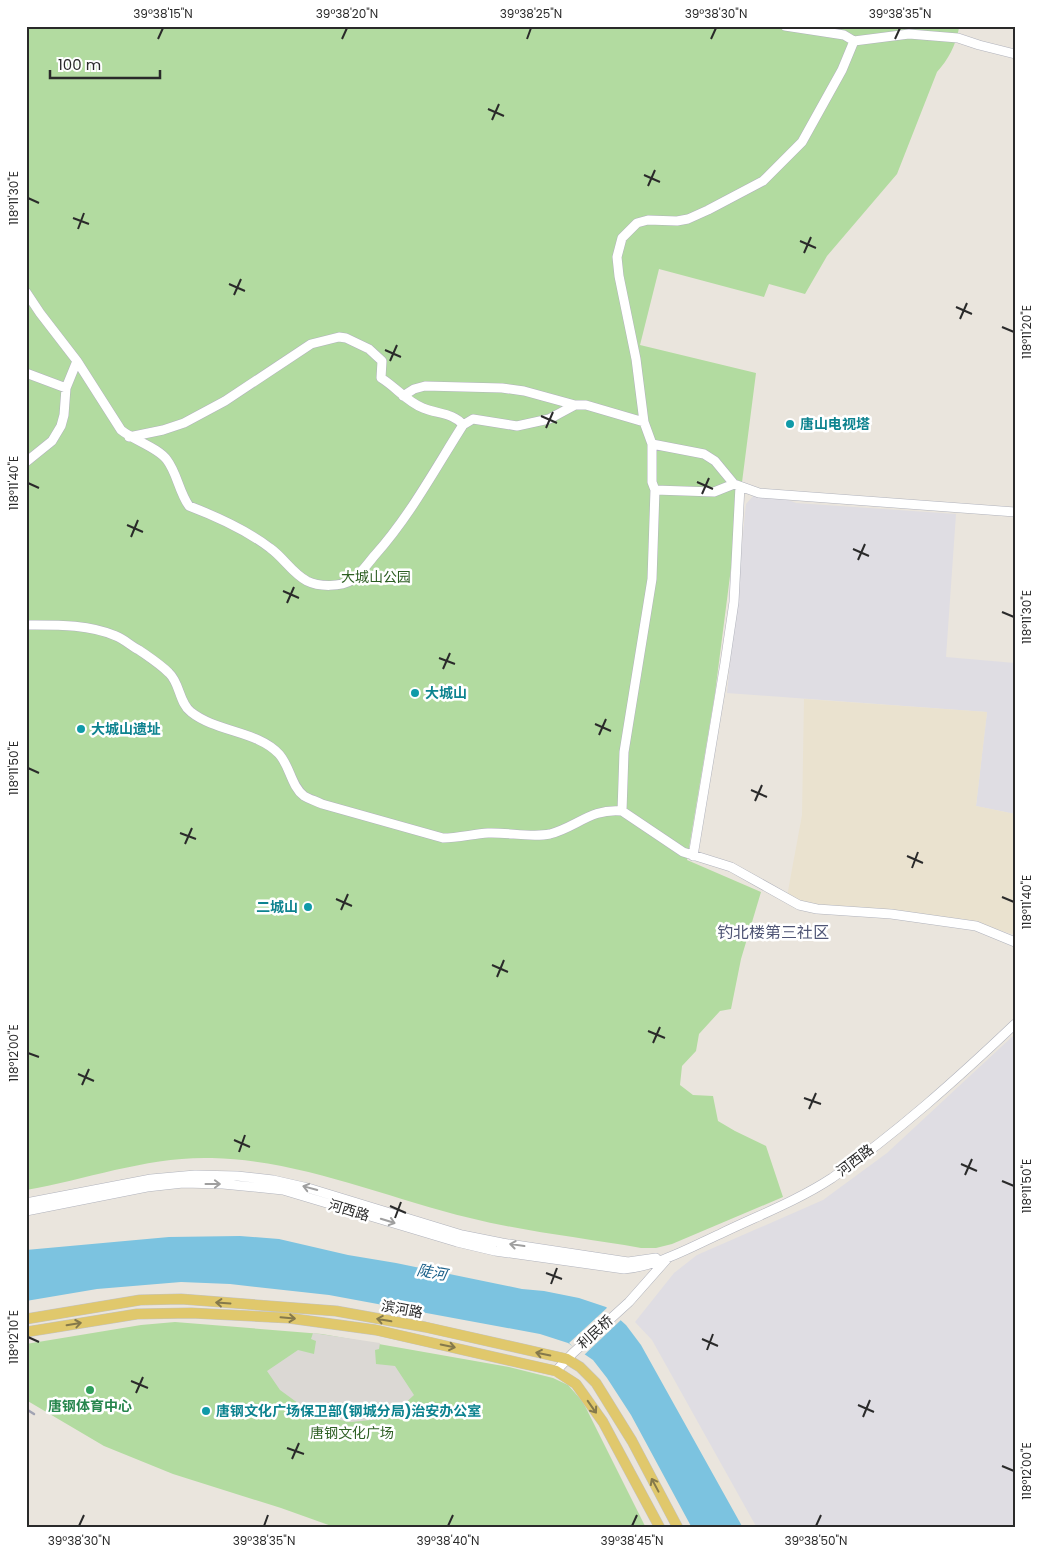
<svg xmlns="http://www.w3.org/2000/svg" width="1041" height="1554" font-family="Poppins,'Noto Sans SC',sans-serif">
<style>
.industrial{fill:#dfdde3}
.education{fill:#eae2cf}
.green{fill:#b2dba0}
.plaza{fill:#dbd8d4}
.water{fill:#7cc3e0}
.pier{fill:#eae5dd}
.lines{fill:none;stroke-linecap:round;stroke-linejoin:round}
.minor-casing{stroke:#b1b3bc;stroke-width:10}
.major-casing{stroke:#c3c3c3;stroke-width:11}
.minor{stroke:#fff;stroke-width:9}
.major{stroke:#e0c86c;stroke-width:10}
.rail{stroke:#a1a3b2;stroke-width:2.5}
.oneway{stroke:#9f9f9f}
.oneway2{stroke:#85794b}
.ticks{fill:none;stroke:#2a2a2a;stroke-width:2}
.culture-dot{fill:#0f9aa8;stroke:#fff;stroke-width:2}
.leisure-dot{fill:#2e9e5b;stroke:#fff;stroke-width:2}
.labels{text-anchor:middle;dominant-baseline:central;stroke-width:5;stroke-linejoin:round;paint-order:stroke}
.culture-label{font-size:14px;font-weight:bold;fill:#0d838f;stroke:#fff;text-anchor:start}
.park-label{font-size:14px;fill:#2d5e22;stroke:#fff}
.street-label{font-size:14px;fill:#2a2a2a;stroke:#fff}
.leisure-label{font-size:14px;font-weight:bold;fill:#27864d;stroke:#fff}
.water-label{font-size:15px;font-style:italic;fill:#1d628b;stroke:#fff}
.quarter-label{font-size:16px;fill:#4f5575;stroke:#fff}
.neatline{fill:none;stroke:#2a2a2a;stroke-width:2}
.ticks-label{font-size:12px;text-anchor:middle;fill:#2a2a2a}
</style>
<rect width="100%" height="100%" fill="#eae5dd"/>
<path class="industrial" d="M754,495L783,498L796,503L956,514L946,657L1015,663V814L976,806L987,712L727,693L746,504Z
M1015,1034V1528H757L652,1340L635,1322L674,1273L697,1255L823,1200L887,1153Z"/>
<path class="education" d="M804,699L987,712L976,806L1015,814V935L964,919L786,902L802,815Z"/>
<path class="green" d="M26,26H946L959,28C956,45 948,60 937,72L897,174L827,256L805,294L769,284L764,297L659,269L640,345L756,373L715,693L687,860L761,892L741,959L731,1009L720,1011L699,1034L696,1051L682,1066L680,1085L693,1095L713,1096L718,1121L735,1131L766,1146L783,1197L672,1244L656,1248H641C584,1238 526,1232 470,1218C384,1197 301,1160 212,1158C149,1156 88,1179 26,1190Z
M175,1322L322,1334L509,1367L553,1378L568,1385L583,1402L646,1528H337L281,1508L173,1474L104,1446L26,1400V1344L141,1325Z"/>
<path class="plaza" d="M313,1333L380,1343L379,1349L375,1350L376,1364L395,1366L414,1395L398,1410L381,1419L351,1422L324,1417L306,1409L280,1390L267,1371L298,1350L314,1354L316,1341L311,1339Z"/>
<path class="water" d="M240,1236L279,1239L348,1255L396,1263L522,1289L544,1291L579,1298L606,1307L626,1325L641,1345L743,1528H692L631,1415L607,1378L593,1360L568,1343L540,1334L329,1295L230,1284L181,1282L97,1289L26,1301V1250L169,1237Z"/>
<path class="pier" d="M609,1306L622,1319L583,1356L569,1343Z"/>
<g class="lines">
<defs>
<path id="minor" d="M785,26L844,35L854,41L909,34L958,38L979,45L1015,54
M26,292L40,313L77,361L66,388L64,415L61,426L52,441L26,462
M77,361L121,430C133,440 159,448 167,460C177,473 179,492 189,506C218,517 245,529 270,548C284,558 292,573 307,581C319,587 341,587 352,580C361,574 368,563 375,555C410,516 435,469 463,425L473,419L517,426L549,419L575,405
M26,373L66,388
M403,396L414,389L425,386L502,388L524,391L575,405H586L644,422
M129,437L163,430L184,423L225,401L311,344L339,337L346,338L369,349L382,361L381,378C396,387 407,402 423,408C437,414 454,413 463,425
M652,444L704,454L715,461L734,484L759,493L1015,512
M655,490L714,492L734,484
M26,625C56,625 88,624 116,636C124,639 131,646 139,650C149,657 160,664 169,673C180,683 179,703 191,712C216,732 258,731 279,754C290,766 291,786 304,796C309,799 316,801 322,804L443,838C458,838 473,834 488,833C508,832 531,838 550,834C577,827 591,808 622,811L624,752L652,579L655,490L652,482V444L644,422L636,359L619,276L617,257L622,238L637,223L648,220L677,221L688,219L708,210L763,181L802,142L842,70L854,41
M622,811L683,852L731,867L799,905L817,909L891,914L976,926L1015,942
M693,856L725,663L734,602L740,486
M26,1203L151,1179L195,1175L237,1176L273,1180L308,1188L462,1235L502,1243L628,1262L656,1258
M26,1211L147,1187L183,1183L223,1184L283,1190L457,1242L495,1251L624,1269C658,1266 689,1248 720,1234C757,1216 797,1201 832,1178C897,1133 957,1079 1015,1024
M556,1371L573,1353L629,1302L667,1259"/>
<path id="major" d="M26,1319L140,1300L181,1299L336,1311L425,1327L567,1359L580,1367L596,1383L632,1441L678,1528
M26,1332L137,1314L191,1313L288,1318L376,1330L556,1371L576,1384L603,1422L660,1528"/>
</defs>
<use href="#minor" class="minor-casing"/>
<use href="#major" class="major-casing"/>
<use href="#minor" class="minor"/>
<use href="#major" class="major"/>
<path class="rail" d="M26,1409L34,1414"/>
</g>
<defs><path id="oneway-shaft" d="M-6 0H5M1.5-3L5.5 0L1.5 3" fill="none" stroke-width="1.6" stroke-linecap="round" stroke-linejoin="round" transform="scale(1.25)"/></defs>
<g class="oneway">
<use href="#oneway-shaft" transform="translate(213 1184)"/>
<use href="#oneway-shaft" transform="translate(310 1188) rotate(-165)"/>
<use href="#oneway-shaft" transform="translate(388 1221) rotate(17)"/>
<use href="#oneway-shaft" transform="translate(517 1245) rotate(-172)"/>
</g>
<g class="oneway2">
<use href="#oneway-shaft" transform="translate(223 1303) rotate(-176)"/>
<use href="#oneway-shaft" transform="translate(288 1318) rotate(5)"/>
<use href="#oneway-shaft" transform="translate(384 1320) rotate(-170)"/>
<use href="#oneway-shaft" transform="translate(74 1324) rotate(-9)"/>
<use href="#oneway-shaft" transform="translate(448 1346) rotate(12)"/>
<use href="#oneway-shaft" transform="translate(543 1354) rotate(-168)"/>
<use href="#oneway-shaft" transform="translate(592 1407) rotate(55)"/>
<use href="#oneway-shaft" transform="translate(655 1485) rotate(-118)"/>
</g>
<path class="ticks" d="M158,39L163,28M342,39L347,28M527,39L531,28M711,39L716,28M895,39L900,28M488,109L504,116M492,120L499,104M644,175L660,182M648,186L655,170M28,198L39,203M73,218L89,224M78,229L84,213M800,241L816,248M804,253L811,237M229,284L245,291M234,295L241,279M956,307L972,314M960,319L967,303M1002,327L1014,332M385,350L401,357M390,361L397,345M541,416L557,423M546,428L553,412M697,482L713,489M28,483L39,488M702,494L709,478M127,525L143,532M131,537L138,520M853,549L869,556M858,560L865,544M283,591L299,598M287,603L294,587M1002,612L1014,617M439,658L455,664M443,669L450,653M595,724L611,731M599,735L606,719M28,768L39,773M751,790L767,797M755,801L762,785M180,833L196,839M185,844L192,828M907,856L923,863M912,868L918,852M1002,897L1014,902M336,899L352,906M341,910L348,894M492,965L508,972M497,977L504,960M648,1031L665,1038M653,1043L660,1027M28,1053L39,1057M78,1074L94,1081M82,1085L89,1069M804,1098L821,1104M809,1109L816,1093M234,1140L250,1147M239,1152L245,1135M961,1164L977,1171M965,1175L972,1159M1002,1181L1014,1186M390,1206L406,1213M395,1218L401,1202M546,1273L562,1279M551,1284L557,1268M28,1337L39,1342M702,1339L718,1346M707,1350L713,1334M131,1381L148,1388M136,1393L143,1377M858,1405L874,1412M863,1417L870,1400M287,1448L304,1454M292,1459L299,1443M1002,1466L1014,1471M79,1526L84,1515M264,1526L268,1515M448,1526L453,1515M632,1526L637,1515M816,1526L821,1515"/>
<g class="culture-dot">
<circle cx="790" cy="424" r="5"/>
<circle cx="415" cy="693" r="5"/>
<circle cx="81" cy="729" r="5"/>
<circle cx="308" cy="907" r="5"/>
<circle cx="206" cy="1411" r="5"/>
</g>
<circle class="leisure-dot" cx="90" cy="1390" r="5"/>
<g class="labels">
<g class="culture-label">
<text x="800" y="424">唐山电视塔</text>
<text x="425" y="693">大城山</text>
<text x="91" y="729">大城山遗址</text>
<text x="298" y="907" text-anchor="end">二城山</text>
<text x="216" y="1411">唐钢文化广场保卫部(钢城分局)治安办公室</text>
</g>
<g class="park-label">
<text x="376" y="577">大城山公园</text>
<text x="352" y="1433">唐钢文化广场</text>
</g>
<g class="street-label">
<text transform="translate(855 1160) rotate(-37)">河西路</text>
<text transform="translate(349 1210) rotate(17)">河西路</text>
<text transform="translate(402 1309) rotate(10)">滨河路</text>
<text transform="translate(595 1332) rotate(-42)">利民桥</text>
</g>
<g class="leisure-label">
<text x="90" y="1406">唐钢体育中心</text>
</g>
<g class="water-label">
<text transform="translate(432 1272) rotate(10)">陡河</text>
</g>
<g class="quarter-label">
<text x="773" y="932">钓北楼第三社区</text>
</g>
</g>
<rect width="1041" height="1554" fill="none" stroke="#ffffff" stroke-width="55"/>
<path d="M50 70v8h110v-8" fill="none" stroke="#2a2a2a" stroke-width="2.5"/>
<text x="58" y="70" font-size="15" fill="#2a2a2a" stroke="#ffffff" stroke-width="4" paint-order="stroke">100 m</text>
<rect x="28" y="28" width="986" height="1498" class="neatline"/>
<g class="ticks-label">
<text x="163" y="18">39°38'15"N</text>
<text x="347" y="18">39°38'20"N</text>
<text x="531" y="18">39°38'25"N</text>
<text x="716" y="18">39°38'30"N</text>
<text x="900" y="18">39°38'35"N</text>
<text transform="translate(14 198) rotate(-90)" y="4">118°11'30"E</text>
<text transform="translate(1027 332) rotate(-90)" y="4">118°11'20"E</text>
<text transform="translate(14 483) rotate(-90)" y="4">118°11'40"E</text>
<text transform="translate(1027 617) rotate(-90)" y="4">118°11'30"E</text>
<text transform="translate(14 768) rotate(-90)" y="4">118°11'50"E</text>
<text transform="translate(1027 902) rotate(-90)" y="4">118°11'40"E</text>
<text transform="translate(14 1053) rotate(-90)" y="4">118°12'00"E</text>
<text transform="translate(1027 1186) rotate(-90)" y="4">118°11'50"E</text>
<text transform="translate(14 1337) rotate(-90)" y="4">118°12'10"E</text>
<text transform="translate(1027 1471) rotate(-90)" y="4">118°12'00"E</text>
<text x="79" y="1545">39°38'30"N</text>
<text x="264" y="1545">39°38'35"N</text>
<text x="448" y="1545">39°38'40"N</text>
<text x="632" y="1545">39°38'45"N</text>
<text x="816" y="1545">39°38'50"N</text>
</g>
</svg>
